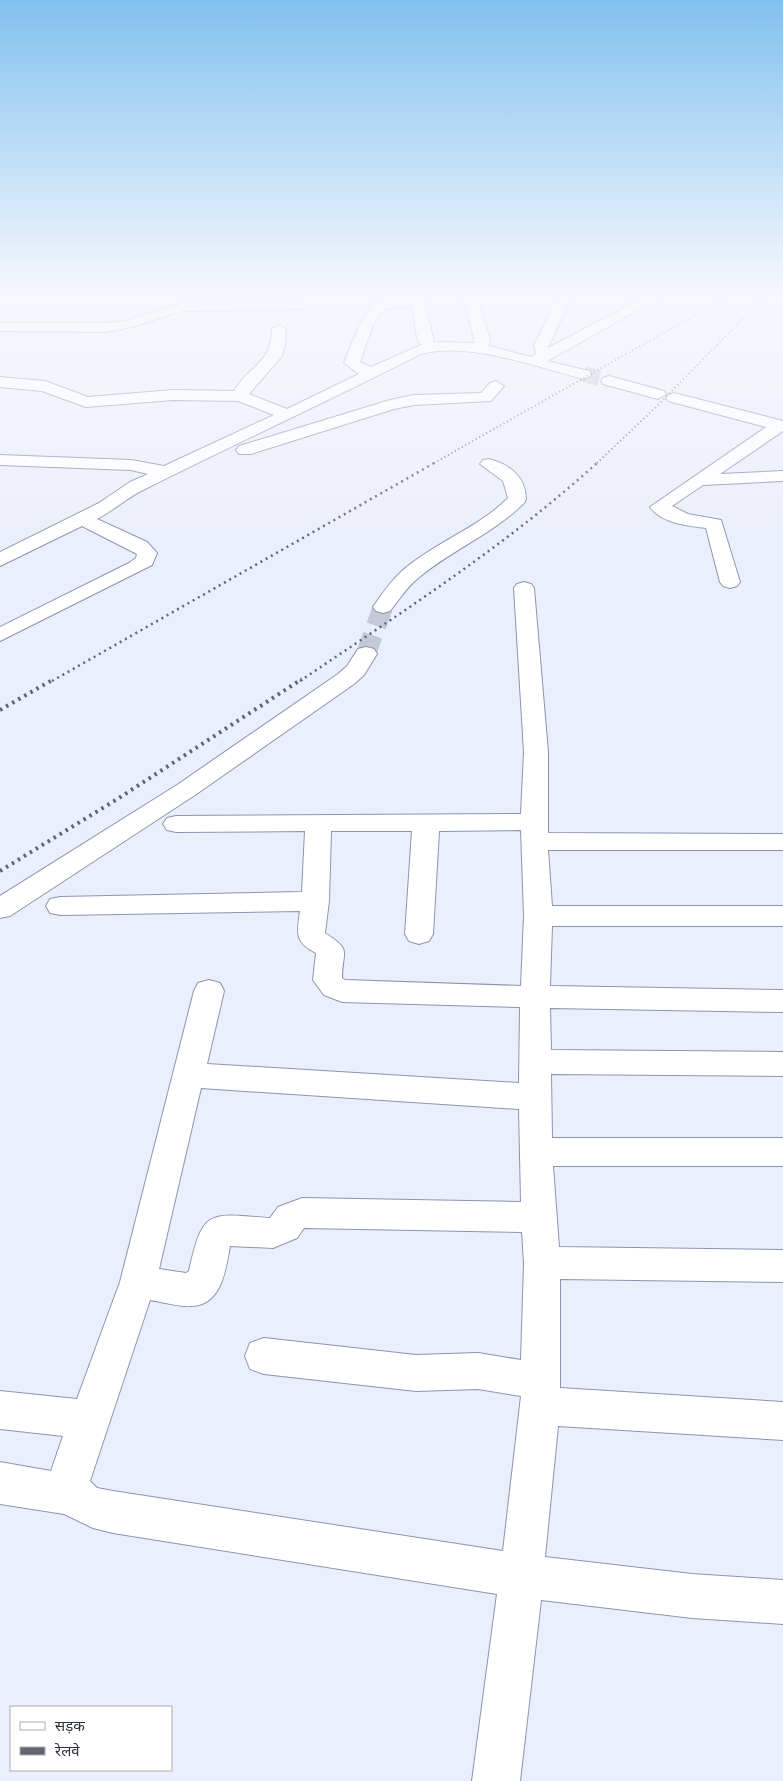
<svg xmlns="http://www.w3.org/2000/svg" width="783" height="1781" font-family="'DejaVu Sans','Noto Sans Devanagari',sans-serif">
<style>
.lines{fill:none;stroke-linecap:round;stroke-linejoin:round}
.minor-tunnel-far1{stroke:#c5c9d5;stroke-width:16;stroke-dasharray:16 8;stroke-linecap:butt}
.minor-tunnel{stroke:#c5c9d5;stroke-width:20;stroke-dasharray:20 10;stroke-linecap:butt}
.minor-casing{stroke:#8b95b1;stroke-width:2}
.minor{fill:#fff;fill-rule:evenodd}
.rail-far2{stroke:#626672;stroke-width:2;stroke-dasharray:1 3;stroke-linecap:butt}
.rail-far1{stroke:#626672;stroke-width:2.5;stroke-dasharray:2 4;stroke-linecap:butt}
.rail{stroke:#626672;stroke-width:4;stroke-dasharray:2.5 4.5;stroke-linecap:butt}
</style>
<rect width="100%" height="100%" fill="#ebeffb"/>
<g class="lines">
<path class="minor-tunnel-far1" d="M584,374L609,381"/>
<path class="minor-tunnel" d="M366,654L383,607"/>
<defs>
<path id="minor" d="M465,294H475L477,296L490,339L489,346L531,357L536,354L534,345L558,296H568L570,299L548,348L650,294H667L547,361L589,371L592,374L589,377L584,379C536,367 469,341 421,354C330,400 237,443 145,489C128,497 114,510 97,519L147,542L157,553L152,565L0,641V627L129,563L136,558L137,554L82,526L0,566V552L99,503L130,482L148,474L131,470L0,465V455L131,460L164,466L274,415L238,401L173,400L86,407L42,391L0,387V377L45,381L88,397L173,390L234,391C250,364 271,365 272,329L279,325L286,329L285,346L282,356L249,394L287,409L359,374L344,363L359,325L375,302L410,297L424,300L434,342L475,343L463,296ZM412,306L417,338L421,345L371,367L360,362L373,325L385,309Z
M300,302L307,306L305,309L181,311L132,327L106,332L0,331V323H106L125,321L181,303Z
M609,376L664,391L666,394L658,399L603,384L601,381L603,378Z
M496,381L504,386L491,401L414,405L394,409L251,454H239L236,450L239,446L390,400L414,395L481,393L490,383Z
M674,393L783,421V431L720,474L783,471V481L703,485L672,506L688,514L721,520L740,582L737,586L730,588L723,586L720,582L706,528C688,526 661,523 650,507L766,427L668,401L666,398L668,395Z
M489,459C509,464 526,477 526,499L524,503C492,535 451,550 417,579C406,588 399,600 390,611L383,613L376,611L373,607C382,594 390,582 402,571C435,542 477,529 508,498L503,481L480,464L483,460Z
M524,582L531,584L534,588L548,752V833L783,834V850H548L552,906H783V926H552L550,986L783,990V1012L550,1008L551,1050L783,1052V1076L551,1074L552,1138H783V1166H553L559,1247L783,1250V1282L560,1279V1388L783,1402V1440L558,1426L545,1557L692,1574L783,1580V1624L692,1618L541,1600L520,1781H472L497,1594L113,1533L93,1528L64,1514L0,1504V1462L51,1471L63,1436L0,1429V1391L77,1399L120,1282L194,991L198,983L209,980L220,983L224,991L207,1064L519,1083L520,1007L342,1002L324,995L313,980L316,953C294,942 297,933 300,911L60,915L50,913L46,906L50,899L60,897L302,892L305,831L176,832L167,830L163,824L167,818L176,816L521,814L524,752L514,588L517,584ZM521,830L524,916L521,986L345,980L342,978C342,950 353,951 325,933L329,901L331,831H412L405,934L409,941L419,944L429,941L433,934L439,831ZM201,1088L519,1109L521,1202L302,1198L278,1207L270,1218C209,1214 203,1207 189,1271L186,1273L159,1269ZM304,1228L522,1232L524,1263L521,1360L478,1353L416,1355L264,1338L250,1343L245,1356L250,1369L264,1374L416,1391L478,1389L521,1396L503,1551L113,1491L97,1488L90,1481L150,1300C163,1302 179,1307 192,1306C222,1305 226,1268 230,1246L273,1248L297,1238Z
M366,647L374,649L377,654L364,675L354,684L195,795L10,916L0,918V896L177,785L338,674L347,666L358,649Z"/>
</defs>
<use href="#minor" class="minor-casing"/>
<use href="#minor" class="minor"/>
<path class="rail-far2" d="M434,463L732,294
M597,463L656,407L767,294"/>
<path class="rail-far1" d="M52,681L436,462
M300,681C402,612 507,545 598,462"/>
<path class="rail" d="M0,710L54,679
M0,871L119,798L302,679"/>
</g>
<linearGradient id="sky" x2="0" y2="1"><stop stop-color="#82c1ef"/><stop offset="0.54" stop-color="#f6f8fd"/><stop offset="1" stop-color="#f6f8fd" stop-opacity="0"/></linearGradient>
<rect width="783" height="543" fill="url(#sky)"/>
<rect x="10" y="1706" width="162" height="65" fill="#ffffff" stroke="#abadb1"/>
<rect x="20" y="1722" width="25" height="8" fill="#ffffff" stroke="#abadb1"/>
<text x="55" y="1731" font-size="15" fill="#2e323d">सड़क</text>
<rect x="20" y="1747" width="25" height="8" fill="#626672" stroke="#abadb1"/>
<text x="55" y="1756" font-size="15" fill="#2e323d">रेलवे</text>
</svg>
